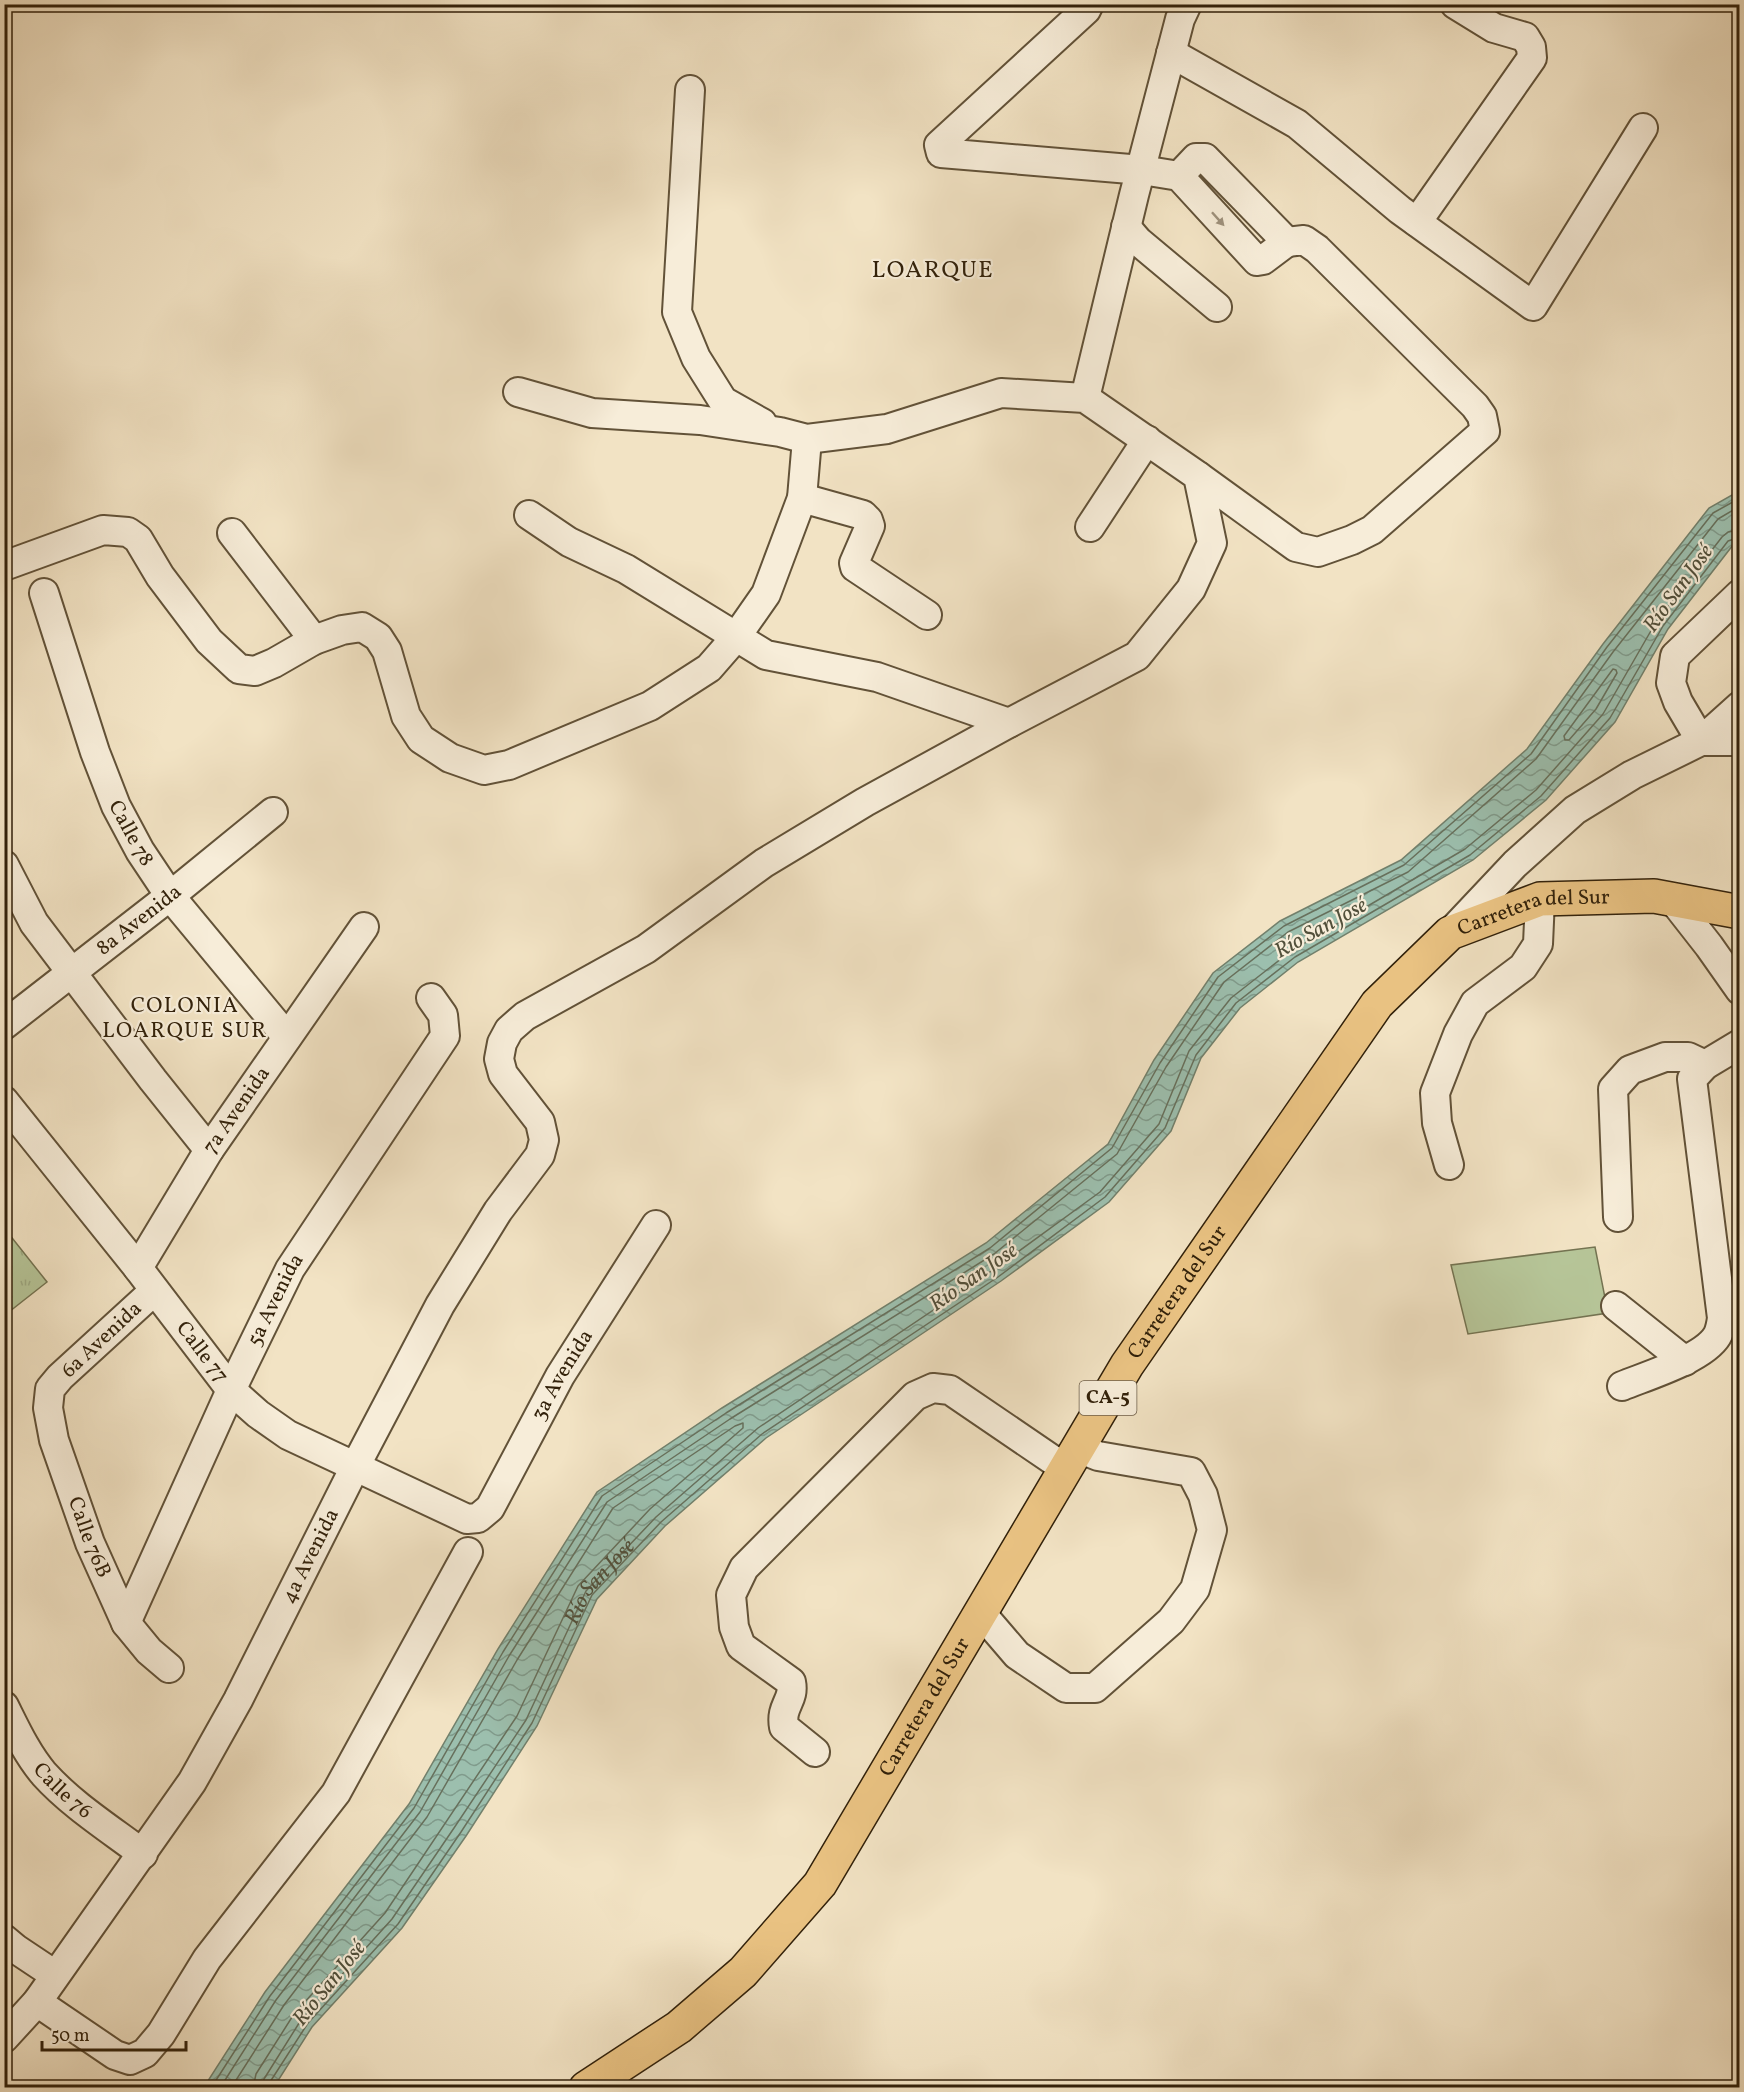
<svg xmlns="http://www.w3.org/2000/svg" width="1744" height="2092" font-family="Vollkorn,serif">
<style>
.grass{fill:url(#grass-tufts);stroke:#747351;stroke-width:1.5}
.garden{fill:#b6c598;stroke:#747351;stroke-width:1.5}
.water{fill:url(#water-waves);stroke:#72806c;stroke-width:1.5}
.lines{fill:none;stroke-linecap:round;stroke-linejoin:round}
.shore{stroke:#67705c;stroke-width:1.5}
.minor-casing{stroke:#625238;stroke-width:32}
.highway-casing{stroke:#32210a;stroke-width:36}
.minor{stroke:#f7edd9;stroke-width:28}
.highway{stroke:#e9c282;stroke-width:33}
.oneway{fill:#9e917c}
.labels{text-anchor:middle;dominant-baseline:central;stroke-width:4.5;stroke-linejoin:round;paint-order:stroke}
.shield{fill:#f7edd9;stroke:#6d5e48;stroke-width:1.5}
.shield-label{font-size:20px;font-weight:bold;fill:#32210a}
.street-label{font-size:21px;fill:#32210a;stroke:#f7edd9}
.water-label{font-size:22px;font-style:italic;fill:#52503b;stroke:#f7edd9}
.neighbourhood-label{font-size:22px;letter-spacing:1.5px;fill:#32210a;stroke:#f7edd9}
.quarter-label{font-size:24px;letter-spacing:1.5px;fill:#32210a;stroke:#f7edd9}
</style>
<defs>
<pattern id="grass-tufts" width="24" height="20" patternUnits="userSpaceOnUse" patternTransform="scale(1.5)"><rect width="24" height="20" fill="#b6c598"/><path d="M3 7l-1-3M5 7V3M7 7l1-3M15 17l-1-3M17 17v-4M19 17l1-3" fill="none" stroke="#9da982"/></pattern>
<pattern id="water-waves" width="16" height="10" patternUnits="userSpaceOnUse" patternTransform="scale(1.5)"><rect width="16" height="10" fill="#9cbfae"/><path d="M0 5q4-4 8 0t8 0" fill="none" stroke="#809b8c"/></pattern>
</defs>
<rect width="100%" height="100%" fill="#f2e3c4"/>
<filter id="stains"><feTurbulence type="fractalNoise" baseFrequency=".00333" numOctaves="4"/><feColorMatrix values="0 0 0 0 .2 0 0 0 0 .09 0 0 0 0 .02 0 0 0 .5 -.17"/></filter>
<radialGradient id="worn" r=".72"><stop offset=".6" stop-color="#630" stop-opacity="0"/><stop offset="1" stop-color="#630" stop-opacity=".3"/></radialGradient>
<path class="grass" d="M5,1229L47,1282L5,1315H4Z"/>
<path class="garden" d="M1595,1247L1608,1313L1468,1334L1451,1265Z"/>
<path class="water" d="M1739,491V543L1733,545L1668,629L1615,722L1546,800L1473,860L1298,962L1240,1008L1201,1058L1171,1131L1109,1202L1001,1281L766,1438L665,1526L597,1599L537,1726L466,1836L402,1928L312,2027L274,2087H204L265,1992L409,1804L498,1649L597,1492L722,1408L986,1243L1108,1144L1154,1060L1213,973L1280,921L1401,860L1527,749L1603,644L1709,508Z"/>
<g class="lines">
<g class="shore">
<path d="M1613,669L1616,670L1617,673L1596,709L1569,740H1565L1564,736Z"/>
<path d="M211,2088L270,1996L414,1808L503,1652L602,1496L726,1413L990,1248L1112,1148L1160,1063L1218,977L1284,926L1404,865L1531,754L1607,647L1713,513L1740,498"/>
<path d="M220,2088L276,2000L420,1812L509,1656L607,1502L730,1419L994,1254L1117,1154L1166,1067L1224,982L1288,932L1408,872L1536,759L1613,652L1718,519L1740,506"/>
<path d="M231,2088L284,2005L427,1817L517,1660L613,1508L735,1426L743,1423V1428L650,1509L578,1586L517,1716L385,1913L294,2014L256,2074L253,2088"/>
<path id="s1" d="M262,2088L264,2079L301,2020L392,1919L454,1828L526,1720L586,1591L656,1517L758,1428L993,1270L1100,1192L1159,1124L1189,1051L1231,998L1291,951L1465,849L1536,790L1603,714L1656,622L1722,537L1728,532L1740,530"/>
<path d="M269,2088L270,2082L308,2023L398,1924L461,1832L532,1723L592,1595L661,1522L762,1434L998,1277L1105,1197L1165,1128L1196,1055L1236,1003L1295,957L1470,855L1541,796L1610,718L1663,626L1728,541L1740,537"/>
</g>
<defs>
<g id="minor">
<path d="M1089,4L1086,10L939,145L941,153L1142,170L1179,176L1257,261L1263,260L1287,242L1205,158H1196L1179,176"/>
<path d="M1171,53L1297,124L1400,210L1533,306L1643,128"/>
<path d="M690,90L677,312L696,358L723,401L762,423"/>
<path d="M1417,222L1532,58L1531,47L1525,37L1494,28L1455,4"/>
<path d="M1126,227L1138,241L1217,307"/>
<path d="M1085,398L1134,195L1180,19L1187,4"/>
<path d="M1198,476L1296,547L1318,552L1352,540L1372,530L1485,431L1482,416L1475,406L1317,249L1304,240L1287,242"/>
<path d="M802,498L863,515L868,520L870,526L854,563L855,567L927,615"/>
<path d="M529,515L569,542L626,569L766,655L877,677L1009,723"/>
<path d="M1090,527L1147,440"/>
<path d="M232,533L314,640"/>
<path d="M4,566L103,530L128,532L138,539L160,576L209,641L239,669L255,671L274,663L314,640L342,630L362,627L378,637L387,651L406,716L421,739L450,758L484,770L509,765L650,706L709,668L736,637L766,594L802,498L807,439"/>
<path id="s2" d="M44,593L95,752L116,806L140,851L170,896L287,1037"/>
<path d="M1740,594L1675,656L1671,683L1678,702L1701,741L1740,706"/>
<path d="M4,865L34,923L153,1080L209,1150"/>
<path d="M1673,900L1709,946L1740,990"/>
<path d="M1450,933L1515,864L1575,810L1632,775L1701,741H1740"/>
<path id="s3" d="M4,1025L170,896L273,812"/>
<path id="s4" d="M4,1101L138,1268L231,1390L258,1414L288,1435L467,1519L478,1518L490,1508L560,1376L656,1225"/>
<path d="M1449,1165L1437,1123L1435,1093L1458,1034L1475,1003L1523,967L1538,944L1540,899"/>
<path d="M1618,1217L1613,1089L1630,1070L1665,1057H1688L1705,1065"/>
<path id="s5" d="M138,1268L209,1150L364,927"/>
<path id="s6" d="M154,1291L60,1377L50,1389L48,1408L54,1440L90,1543L126,1623L149,1651L169,1668"/>
<path d="M1616,1306L1685,1361"/>
<path d="M1622,1386C1646,1376 1703,1359 1717,1336C1720,1331 1721,1325 1722,1318L1692,1079L1705,1065L1740,1044"/>
<path d="M981,1613L1017,1655L1066,1688H1095L1171,1621L1195,1589L1212,1530L1203,1495L1191,1472L1098,1456L1078,1448"/>
<path id="s7" d="M126,1623L231,1390L290,1269L445,1036L443,1015L431,998"/>
<path id="s8" d="M4,1706C16,1730 27,1754 44,1774C72,1805 110,1829 143,1854"/>
<path d="M815,1752L784,1727C780,1705 795,1701 791,1682L741,1646L734,1627L731,1595L744,1568L915,1396L933,1388L950,1390L1066,1469"/>
<path d="M4,1939L16,1949L55,1975"/>
<path d="M37,2002L115,2055L130,2060L145,2053L161,2034L207,1959L336,1793L468,1552"/>
<path id="s9" d="M4,2038L37,2002L192,1782L238,1700L356,1465L440,1305L498,1211L540,1155L544,1140L540,1122L503,1074L499,1059L502,1043L509,1030L525,1016L646,949L764,863L865,802L1009,723L1137,656L1191,589L1212,543L1198,476L1085,398L1001,393L887,429L807,439L780,432L700,420L592,413L518,392"/>
</g>
<g id="highway">
<path id="s10" d="M586,2088L679,2027L743,1972L820,1884L1127,1365L1377,1004L1450,933L1540,899L1654,896L1740,912"/>
</g>
</defs>
<use href="#minor" class="minor-casing"/>
<use href="#highway" class="highway-casing"/>
<use href="#minor" class="minor"/>
<use href="#highway" class="highway"/>
</g>
<defs><path id="oneway-solid" d="M-6-.8H1V-3.2L6.5 0L1 3.2V.8H-6Z" transform="scale(1.5)"/></defs>
<use class="oneway" href="#oneway-solid" transform="translate(1218 219) rotate(48)"/>
<g class="labels">
<rect class="shield" x="1079.5" y="1381" width="57" height="34" rx="4.5"/>
<g class="shield-label">
<text x="1108" y="1398">CA-5</text>
</g>
<g class="street-label">
<text stroke="none"><textPath href="#s2" startOffset="256">Calle 78</textPath></text>
<text stroke="none"><textPath href="#s10" startOffset="1544">Carretera del Sur</textPath></text>
<text stroke="none"><textPath href="#s3" startOffset="171">8a Avenida</textPath></text>
<text stroke="none"><textPath href="#s5" startOffset="186">7a Avenida</textPath></text>
<text stroke="none"><textPath href="#s10" startOffset="1004">Carretera del Sur</textPath></text>
<text stroke="none"><textPath href="#s7" startOffset="356">5a Avenida</textPath></text>
<text transform="translate(102 1340) rotate(-43)">6a Avenida</text>
<text stroke="none"><textPath href="#s4" startOffset="320">Calle 77</textPath></text>
<text stroke="none"><textPath href="#s4" startOffset="816">3a Avenida</textPath></text>
<text stroke="none"><textPath href="#s6" startOffset="298">Calle 76B</textPath></text>
<text stroke="none"><textPath href="#s9" startOffset="573">4a Avenida</textPath></text>
<text stroke="none"><textPath href="#s10" startOffset="518">Carretera del Sur</textPath></text>
<text stroke="none"><textPath href="#s8" startOffset="104">Calle 76</textPath></text>
</g>
<g class="water-label">
<text transform="translate(1679 589) rotate(-54)">Río San José</text>
<text transform="translate(1321 929) rotate(-29)">Río San José</text>
<text transform="translate(974 1278) rotate(-35)">Río San José</text>
<text stroke="none"><textPath href="#s1" startOffset="612">Río San José</textPath></text>
<text transform="translate(330 1984) rotate(-51)">Río San José</text>
</g>
<g class="neighbourhood-label">
<text x="185" y="1006">COLONIA<tspan x="185" dy="25">LOARQUE SUR</tspan></text>
</g>
<g class="quarter-label">
<text x="933" y="271">LOARQUE</text>
</g>
</g>
<rect width="1744" height="2092" fill="none" stroke="#f2e3c4" stroke-width="24"/>
<rect x="6" y="6" width="1732" height="2080" fill="none" stroke="#32210a" stroke-width="3"/>
<rect x="12" y="12" width="1720" height="2068" fill="none" stroke="#32210a" stroke-width="1.5"/>
<path d="M42 2041v9h144v-9" fill="none" stroke="#32210a" stroke-width="3"/>
<text x="51" y="2041" font-size="18" fill="#32210a" stroke="#f7edd9" stroke-width="4.5" paint-order="stroke">50 m</text>
<rect width="100%" height="100%" filter="url(#stains)"/>
<rect width="100%" height="100%" fill="url(#worn)"/>
</svg>
